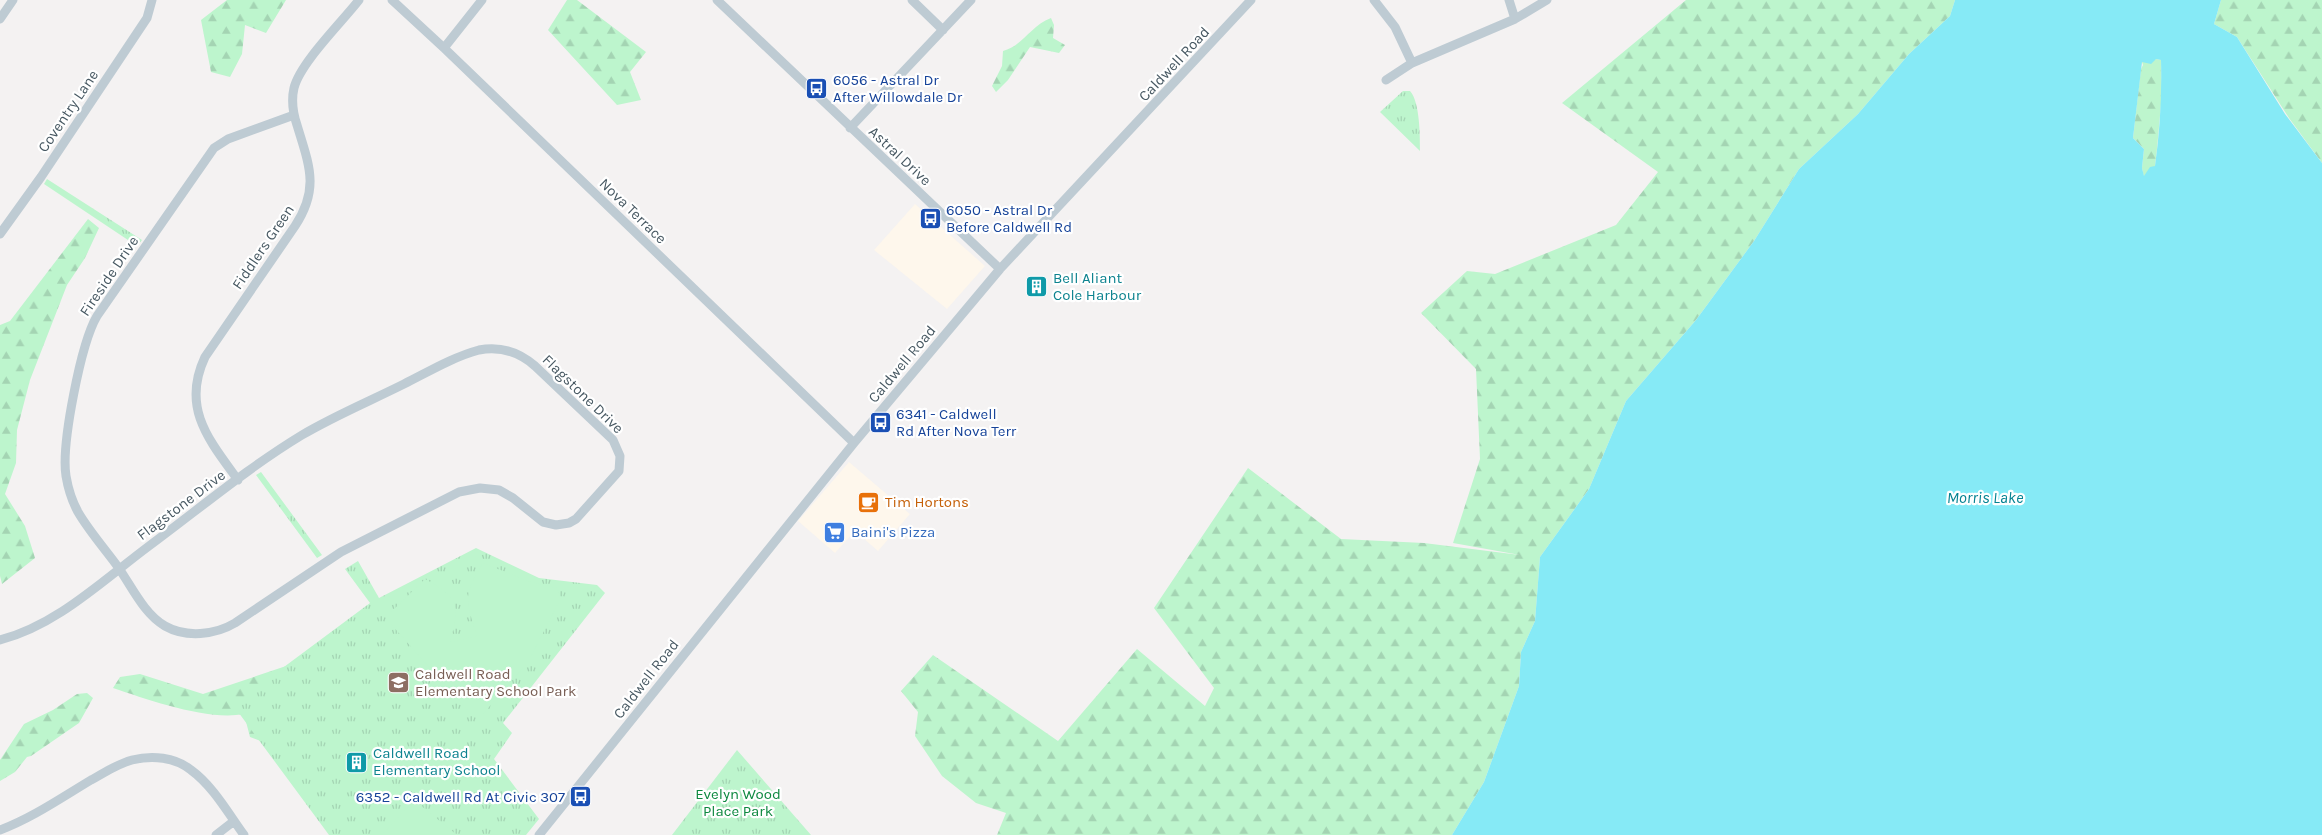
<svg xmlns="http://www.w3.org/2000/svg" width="2322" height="835" font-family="Karla,sans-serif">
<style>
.commercial{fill:#fef7ec}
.forest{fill:url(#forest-firs)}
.park{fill:url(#park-tufts)}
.pitch{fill:#bdf5cd}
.water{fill:#86eaf6;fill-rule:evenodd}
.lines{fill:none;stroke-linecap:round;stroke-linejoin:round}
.minor{stroke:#becbd3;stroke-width:9}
.labels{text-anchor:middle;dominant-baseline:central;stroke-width:4.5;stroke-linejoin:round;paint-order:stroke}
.street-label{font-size:15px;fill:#475862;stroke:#fff}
.transit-label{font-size:15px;fill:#164399;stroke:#fff;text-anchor:start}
.culture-label{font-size:15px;fill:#0d838f;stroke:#fff;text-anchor:start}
.food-label{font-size:15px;fill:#c56008;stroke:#fff;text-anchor:start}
.shop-label{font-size:15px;fill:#366cbe;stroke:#fff;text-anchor:start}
.education-label{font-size:15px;fill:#785e54;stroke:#fff;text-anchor:start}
.park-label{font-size:15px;fill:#0d883f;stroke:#fff}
.water-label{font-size:16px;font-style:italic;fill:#048291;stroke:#fff}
</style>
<defs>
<pattern id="forest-firs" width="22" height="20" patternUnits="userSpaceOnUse" patternTransform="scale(1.25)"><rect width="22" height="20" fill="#bdf5cd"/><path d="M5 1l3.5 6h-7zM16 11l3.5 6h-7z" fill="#a4d4b3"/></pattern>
<pattern id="park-tufts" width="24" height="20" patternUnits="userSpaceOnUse" patternTransform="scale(1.25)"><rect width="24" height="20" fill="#bdf5cd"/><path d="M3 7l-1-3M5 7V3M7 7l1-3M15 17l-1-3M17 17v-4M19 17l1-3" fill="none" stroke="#a4d4b3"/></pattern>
</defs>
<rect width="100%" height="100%" fill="#f4f2f2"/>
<path class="commercial" d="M915,204L985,266L947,309L874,250Z
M849,462L910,514L878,551L855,531L835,553L798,521Z"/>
<path class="forest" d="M227,0H286L266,33L245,25L242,54L230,77L211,72L201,20Z
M567,0H577L646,52L630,72L641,100L617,105L548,30Z
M1686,0H1955L1950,16L1909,54L1858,114L1799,169L1754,241L1696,320L1626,401L1589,489L1540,557L1535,621L1521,652L1519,686L1484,782L1452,835H997L1006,813L976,803L942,776L915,736L918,712L901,691L933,655L1058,741L1137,649L1205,706L1214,688L1154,608L1248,468L1341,539L1424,543L1520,555L1453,543L1480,459L1476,369L1421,313L1467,271L1495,274L1616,225L1658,172L1562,103Z
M2221,0H2322V163L2289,118L2237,37L2214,24Z
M1051,18L1054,25L1053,38L1065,45L1059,53L1030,47L1008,80L996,92L992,86L1002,66L1003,51C1023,46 1030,26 1051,18Z
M2156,59L2161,60L2162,93L2157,149L2155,166L2144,177L2142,168L2144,149L2133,138L2141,69L2143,65L2142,62Z
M88,219L99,228L85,258L67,285L30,380L17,430L16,463L5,494L25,526L35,558L2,584L0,576V325L10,321Z
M313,657L266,743L250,737L244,714C207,721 149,700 113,688L120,677L140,674L203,694Z
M87,693L93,698L79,723L31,756L27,757L15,772L0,781V760L24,724L53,710L77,694Z"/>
<path class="park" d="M1403,91H1410C1420,102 1420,136 1420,151L1380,112Z
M47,179L142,240L137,246L44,184Z
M261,472L322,555L317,558L256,475Z
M476,548L539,578L597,585L605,593L503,723L512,733L494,759L539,819L526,835H329L233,705L370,603L345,569L358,561L379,598Z
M737,750L811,835H672Z"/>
<path class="pitch" d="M483,563L531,582L557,588L561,598L528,662L483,714H471L390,623V613L425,579C460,598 460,605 450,642L477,636C466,600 462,597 483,563Z
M414,800L457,835H382Z"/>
<path class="water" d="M1955,0H2221L2214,24L2237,37L2285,114L2322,163V835H1452L1484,782L1519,686L1521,652L1535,621L1540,557L1589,489L1626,401L1696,320L1754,241L1799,169L1858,114L1909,54L1950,16ZM2156,59L2161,60C2162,95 2160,131 2155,166L2150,167L2144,176L2142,168L2144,149L2133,138L2142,62L2151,64Z"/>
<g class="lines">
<path class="minor" d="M392,0L444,48L854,443
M717,0L1000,269
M912,0L943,30
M1374,0L1395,27L1412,63
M1509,0L1515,19
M0,19L13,0
M444,48L482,0
M1386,80L1412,63L1515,19L1547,0
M850,128L971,0
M0,234L41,177L147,18L152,0
M238,480C209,440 181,408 205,357L295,226C320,188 309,165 297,125C293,113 291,101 294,88C300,63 342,22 359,0
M0,640C57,625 102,581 149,546C199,509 249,467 302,435C334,416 370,401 404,384C428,372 453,357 479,350C500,346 519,352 535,366L613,440L620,456L619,471L576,519L569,523L556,525L543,522L513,498L499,490L480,488L459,492L341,552L235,623C215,635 186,638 165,626C144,614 132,587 118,567C105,549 89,531 78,512C72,501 68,488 66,476C61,445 81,343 97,316L214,148L228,139L294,115
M0,830C32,818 61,798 91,780C104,773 117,764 132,760C152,755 175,757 191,770C213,786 228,813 244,835
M216,835L234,821
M539,835L854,443L1000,269L1251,0"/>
</g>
<defs>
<symbol id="bus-square" viewBox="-11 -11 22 22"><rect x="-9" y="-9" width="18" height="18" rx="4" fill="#1a4fb4" stroke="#fff"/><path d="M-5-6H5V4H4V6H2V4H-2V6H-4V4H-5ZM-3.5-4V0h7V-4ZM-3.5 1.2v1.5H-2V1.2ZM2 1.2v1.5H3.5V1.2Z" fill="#fff"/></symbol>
<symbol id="building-square" viewBox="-11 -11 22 22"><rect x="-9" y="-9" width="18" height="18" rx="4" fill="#0f9aa8" stroke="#fff"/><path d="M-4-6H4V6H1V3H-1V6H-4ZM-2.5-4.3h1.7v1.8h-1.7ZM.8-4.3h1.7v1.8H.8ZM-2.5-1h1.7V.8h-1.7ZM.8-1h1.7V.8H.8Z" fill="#fff"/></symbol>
<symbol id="cafe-square" viewBox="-11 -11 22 22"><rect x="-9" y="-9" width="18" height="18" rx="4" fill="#e8710a" stroke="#fff"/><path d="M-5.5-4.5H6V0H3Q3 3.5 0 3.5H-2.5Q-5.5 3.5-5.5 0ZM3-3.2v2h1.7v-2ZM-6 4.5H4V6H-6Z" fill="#fff"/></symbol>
<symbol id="supermarket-square" viewBox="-11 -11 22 22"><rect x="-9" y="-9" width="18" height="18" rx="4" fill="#3f7fe0" stroke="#fff"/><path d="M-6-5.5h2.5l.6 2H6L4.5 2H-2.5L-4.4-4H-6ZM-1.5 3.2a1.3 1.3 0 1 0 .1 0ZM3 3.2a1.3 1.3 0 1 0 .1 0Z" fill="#fff"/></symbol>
<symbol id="school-square" viewBox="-11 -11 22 22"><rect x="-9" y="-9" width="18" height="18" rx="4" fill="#8d6e63" stroke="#fff"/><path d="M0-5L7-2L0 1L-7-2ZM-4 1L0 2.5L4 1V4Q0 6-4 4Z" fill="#fff"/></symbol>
</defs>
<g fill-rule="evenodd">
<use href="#bus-square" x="804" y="76" width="25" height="25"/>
<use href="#bus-square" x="918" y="206" width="25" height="25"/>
<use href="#building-square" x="1024" y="274" width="25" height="25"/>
<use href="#bus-square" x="868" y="410" width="25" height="25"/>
<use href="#cafe-square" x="856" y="490" width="25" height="25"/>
<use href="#supermarket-square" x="822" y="520" width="25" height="25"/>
<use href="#school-square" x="386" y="670" width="25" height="25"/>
<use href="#building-square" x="344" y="750" width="25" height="25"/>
<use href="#bus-square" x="568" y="784" width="25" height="25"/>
</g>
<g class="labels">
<g class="street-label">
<text transform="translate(1174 64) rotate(-47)">Caldwell Road</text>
<text transform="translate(68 111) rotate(-56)">Coventry Lane</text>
<text transform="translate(900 156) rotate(43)">Astral Drive</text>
<text transform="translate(633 211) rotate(44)">Nova Terrace</text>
<text transform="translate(263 247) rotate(-56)">Fiddlers Green</text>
<text transform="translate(109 276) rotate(-56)">Fireside Drive</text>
<text transform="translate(902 364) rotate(-50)">Caldwell Road</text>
<text transform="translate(583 394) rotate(44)">Flagstone Drive</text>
<text transform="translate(181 505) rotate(-37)">Flagstone Drive</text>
<text transform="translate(646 679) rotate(-52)">Caldwell Road</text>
</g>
<g class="transit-label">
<text x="833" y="80">6056 - Astral Dr<tspan x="833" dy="17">After Willowdale Dr</tspan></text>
<text x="946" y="210">6050 - Astral Dr<tspan x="946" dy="17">Before Caldwell Rd</tspan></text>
<text x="896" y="414">6341 - Caldwell<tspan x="896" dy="17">Rd After Nova Terr</tspan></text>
<text x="565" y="797" text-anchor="end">6352 - Caldwell Rd At Civic 307</text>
</g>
<g class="culture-label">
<text x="1053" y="278">Bell Aliant<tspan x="1053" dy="17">Cole Harbour</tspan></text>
<text x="373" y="753">Caldwell Road<tspan x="373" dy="17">Elementary School</tspan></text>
</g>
<g class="food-label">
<text x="885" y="502">Tim Hortons</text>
</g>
<g class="shop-label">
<text x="851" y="532">Baini's Pizza</text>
</g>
<g class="education-label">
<text x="415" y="674">Caldwell Road<tspan x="415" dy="17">Elementary School Park</tspan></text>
</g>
<g class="park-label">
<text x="738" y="794">Evelyn Wood<tspan x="738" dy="17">Place Park</tspan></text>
</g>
<g class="water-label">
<text x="1985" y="497">Morris Lake</text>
</g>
</g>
</svg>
